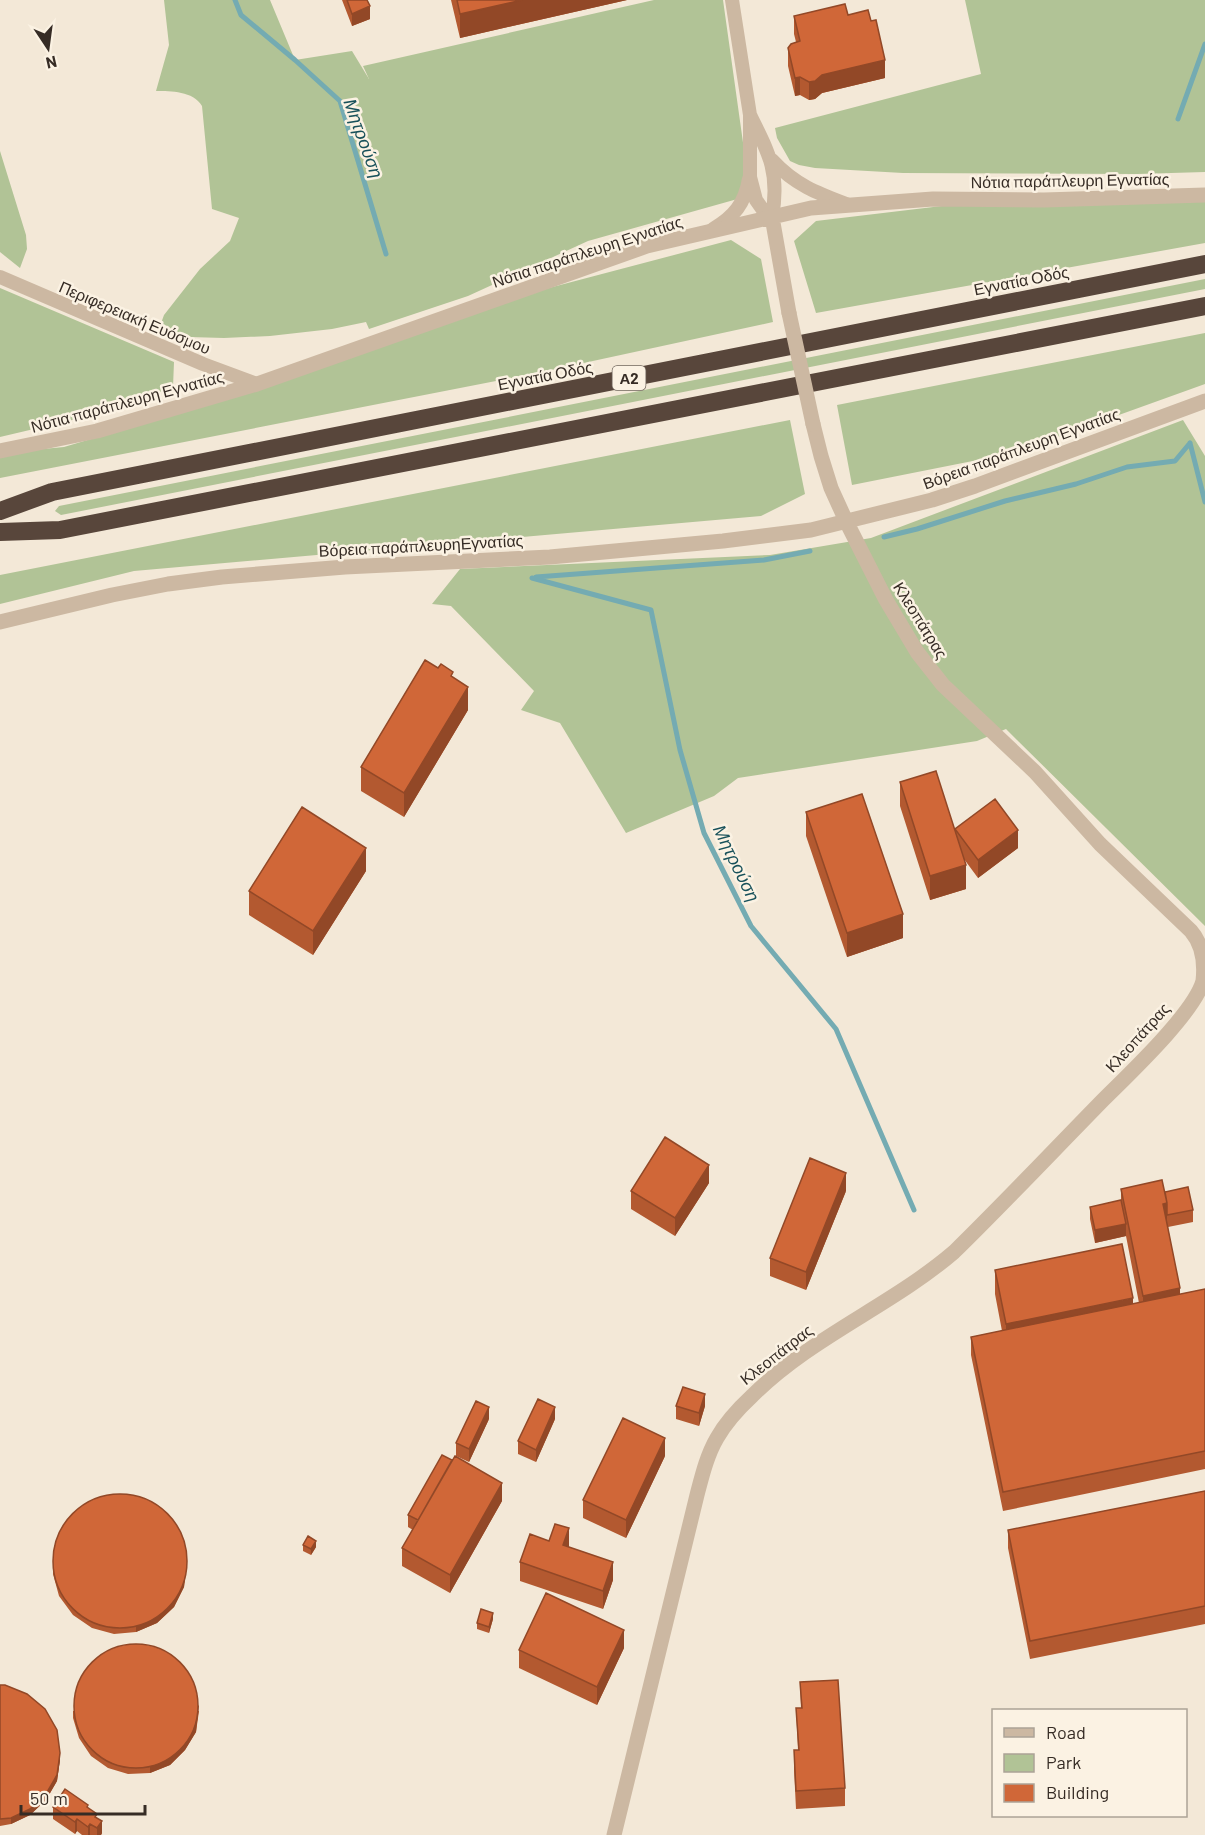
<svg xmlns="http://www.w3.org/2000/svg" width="1205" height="1835" font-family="Barlow,sans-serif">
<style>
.green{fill:#b1c396}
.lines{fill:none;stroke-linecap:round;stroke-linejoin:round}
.stream{stroke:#74abb2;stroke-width:5}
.minor{stroke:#ccb8a2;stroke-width:14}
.tertiary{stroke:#ccb8a2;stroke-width:15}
.motorway{stroke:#58463b;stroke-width:18}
.tertiary-bridge{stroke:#ccb8a2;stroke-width:15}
.wall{fill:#b35930}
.shaded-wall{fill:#924827}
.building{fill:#d06738;stroke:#924827;stroke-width:1.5}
.labels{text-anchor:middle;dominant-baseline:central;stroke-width:5;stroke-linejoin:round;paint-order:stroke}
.shield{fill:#fbf2e3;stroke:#71675e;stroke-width:1.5}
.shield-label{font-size:15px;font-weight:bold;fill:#362c25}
.street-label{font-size:16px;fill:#362c25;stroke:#fbf2e3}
.water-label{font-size:18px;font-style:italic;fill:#18515a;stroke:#fbf2e3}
</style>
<rect width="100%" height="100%" fill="#f3e8d7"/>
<path class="green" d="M164,0H270L295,60L352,51L369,79L363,66L654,0H723L747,171L741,198L588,241L468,296L369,329L366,322L332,329L270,336L224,338L189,337L160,326L164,315L200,269L230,241L239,218L212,209L202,106C193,91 171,91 156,91L169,45Z
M965,0H1205V172L1137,174L903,173L815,168L799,165L790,161L777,138L775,128L981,74Z
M0,151L26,235L27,249L20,268L0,252Z
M1205,197V243L816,313L794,241L816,221L950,205Z
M731,240L761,259L773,322L542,372L0,478V453L64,447L246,393L545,289Z
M1205,279V289L61,515L55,511L59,506Z
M0,288L174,362L173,387L106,412L0,437Z
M1205,333V384L1013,453L852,485L837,405Z
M790,420L805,494L761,516L134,571L0,604V575Z
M1183,420L1205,456V926L1006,729L977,741L738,778L714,796L626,833L560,723L521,710L534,691L451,606L432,604L460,569L770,555L871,538Z"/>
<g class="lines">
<path class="stream" d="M235,0L241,15L295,60L340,101L386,254
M1178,119L1205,44
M1190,443L1205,502
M884,537L917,529L1005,501L1076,484L1127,467L1175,461L1190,443
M536,577L764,560L810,551
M532,578L651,610L680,750L704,833L751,926L836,1029L914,1210"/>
<path class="minor" d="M732,0L750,115V177L756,200L763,210L772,217C780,173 769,153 750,115
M772,160C795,185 817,193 849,205
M713,229C734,217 745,203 749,179
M0,277L203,364L257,384"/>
<path class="tertiary" d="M772,217L789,313
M0,451L97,431L257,384L647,246L811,208L933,199L1044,200L1205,195
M0,622L112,595L168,584L222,577L345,567L550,557L723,541L811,530L932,500L975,486L1205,401
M614,1835L697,1495C702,1476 707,1455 717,1438C726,1422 738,1409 752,1396C811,1337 891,1306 954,1252C1005,1202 1054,1150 1104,1099C1129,1074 1194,1013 1203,981C1205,963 1203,945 1191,931L1100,844L1035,772L943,685L917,652L886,600L846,521L831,488L821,456L813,424"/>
<path class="motorway" d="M0,511L52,492L1205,264
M0,532L60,530L1205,306"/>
<path class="tertiary-bridge" d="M789,313L813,424"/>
</g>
<path class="wall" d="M342,0H367L370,19L352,26Z
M451,0H627L460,38Z
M848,15L885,78L822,93L815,99L809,100L800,95L795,96L788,66V48L796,42L794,34V16Z
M453,677L468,710L404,817L361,791V767Z
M900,782L955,830L1018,848L978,878L964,859L966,889L930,900L900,806Z
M806,812L903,938L847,957L806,836Z
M366,871L313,955L249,915V891Z
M709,1183L675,1236L631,1209V1191Z
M1121,1189L1165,1192L1193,1210V1222L1168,1227L1180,1294L1205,1289V1469L1003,1511L971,1355V1337L1002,1331L995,1294V1270L1133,1304L1139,1303L1126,1236L1095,1243L1090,1219V1207L1121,1201Z
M846,1191L806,1290L770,1276V1258Z
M676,1406H705L699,1426L676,1419Z
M489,1419L469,1462L456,1456V1443Z
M555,1419L536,1462L518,1454V1441Z
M665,1456L626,1538L583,1518V1500Z
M1205,1491V1624L1030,1659L1008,1548V1530Z
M502,1501L450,1593L402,1566V1548L413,1530L408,1527V1515Z
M303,1545L316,1547L311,1555L303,1551Z
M54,1547L187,1564L184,1587L174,1607L157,1623L136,1632L114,1634L92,1628L73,1615L59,1596L53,1574Z
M568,1547L613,1580L603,1609L520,1581V1562Z
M493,1619L489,1633L477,1629V1623Z
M624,1648L597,1705L519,1668V1650Z
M800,1682L845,1788V1806L796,1809L794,1769V1750H798L796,1708H801Z
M0,1685L60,1760L57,1781L46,1800L30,1815L11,1824L0,1826Z
M73,1711H199L196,1732L185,1750L170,1765L150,1773L128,1774L108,1768L91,1756L79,1738L73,1718Z
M53,1807L88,1808L97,1818L102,1833L101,1835H82L77,1831L75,1834L53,1819Z"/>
<path class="shaded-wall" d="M522,0H627L460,38V14Z
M370,6V19L352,26V14Z
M885,60V78L822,93L815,99L809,100V82L822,75Z
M800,77V95L795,96V78Z
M468,687V710L404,817V793Z
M1018,830V848L978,878V860Z
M366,848V871L313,955V931Z
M966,865V889L930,900V876Z
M903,914V938L847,957V933Z
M709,1165V1183L675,1236V1218Z
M846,1173V1191L806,1290V1272Z
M1167,1203V1227L1163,1204Z
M1126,1224V1236L1095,1243V1230Z
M1180,1288V1312L1143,1320V1296Z
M1133,1298V1322L1006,1348V1324Z
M705,1394V1406L699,1426V1413Z
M489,1407V1419L469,1462V1449Z
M555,1407V1419L536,1462V1450Z
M665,1438V1456L626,1538V1520Z
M502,1483V1501L450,1593V1575Z
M569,1528V1546L563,1563V1545Z
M316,1541V1547L311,1555V1549Z
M187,1558L184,1587L174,1607L157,1623L136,1632V1626Z
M613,1562V1580L603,1609V1591Z
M493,1613V1619L489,1633V1627Z
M624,1630V1648L597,1705V1687Z
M199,1705L196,1732L185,1750L170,1765L150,1773V1767Z
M60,1753V1760L57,1781L46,1800L30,1815L11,1824V1818Z
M77,1819V1831L75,1834V1822Z
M102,1821V1833L101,1835H97V1828Z
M90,1824V1835H88V1827Z"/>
<path class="building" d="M347,0H367L370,6L352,14Z
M457,0H522L460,14Z
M845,4L848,15L868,10L871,21L876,20L885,60L822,75L815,81L809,82L800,77L795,78L788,48L791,44L800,41L794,16Z
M425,660L438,668L441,664L453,672L451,676L468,687L404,793L361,767Z
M936,771L966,865L930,876L900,782Z
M862,794L903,914L847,933L806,812Z
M995,799L1018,830L978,860L955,829Z
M302,807L366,848L313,931L249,891Z
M665,1137L709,1165L675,1218L631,1191Z
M810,1158L846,1173L806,1272L770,1258Z
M1162,1180L1167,1203L1163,1204L1180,1288L1143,1296L1121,1189Z
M1188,1187L1193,1210L1167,1215V1203L1165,1192Z
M1121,1200L1126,1224L1095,1230L1090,1207Z
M1122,1244L1133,1298L1006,1324L995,1270Z
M1205,1289V1451L1003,1492L971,1337Z
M683,1387L705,1394L699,1413L676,1406Z
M538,1399L555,1407L536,1450L518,1441Z
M476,1401L489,1407L469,1449L456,1443Z
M623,1418L665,1438L626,1520L583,1500Z
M442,1455L452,1460L418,1520L408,1515Z
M455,1456L502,1483L450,1575L402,1548Z
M1205,1491V1606L1030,1641L1008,1530Z
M53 1561a67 67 0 1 1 134 0a67 67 0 1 1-134 0Z
M555,1524L569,1528L563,1545L613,1562L603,1591L520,1562L530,1534L549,1541Z
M308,1536L316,1541L311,1549L303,1545Z
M546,1593L624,1630L597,1687L519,1650Z
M481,1609L493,1613L489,1627L477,1623Z
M74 1706a62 62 0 1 1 124 0a62 62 0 1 1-124 0Z
M838,1680L845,1788L796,1791L794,1750H799L796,1708H802L800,1682Z
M0,1685H5L27,1694L45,1709L57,1730L60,1753L57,1775L46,1794L30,1809L11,1818L0,1819Z
M65,1789L88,1805L87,1807L97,1814L95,1817L102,1821L97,1828L90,1824L88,1827L77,1819L75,1822L53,1807Z"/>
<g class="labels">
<rect class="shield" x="612.5" y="366" width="33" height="24" rx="4.5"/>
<g class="shield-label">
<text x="629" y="378">Α2</text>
</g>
<g class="street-label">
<text transform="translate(1070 180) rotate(-1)">Νότια παράπλευρη Εγνατίας</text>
<text transform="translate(587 251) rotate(-18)">Νότια παράπλευρη Εγνατίας</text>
<text transform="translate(1021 280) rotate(-11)">Εγνατία Οδός</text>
<text transform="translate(135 317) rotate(23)">Περιφερειακή Ευόσμου</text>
<text transform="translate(545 375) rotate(-11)">Εγνατία Οδός</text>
<text transform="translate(127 401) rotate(-15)">Νότια παράπλευρη Εγνατίας</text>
<text transform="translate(1021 448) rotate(-20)">Βόρεια παράπλευρη Εγνατίας</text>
<text transform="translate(421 545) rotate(-3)">Βόρεια παράπλευρηΕγνατίας</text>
<text transform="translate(921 620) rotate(58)">Κλεοπάτρας</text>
<text transform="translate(1137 1037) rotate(-48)">Κλεοπάτρας</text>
<text transform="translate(776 1354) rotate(-38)">Κλεοπάτρας</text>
</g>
<g class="water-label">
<text transform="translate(364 138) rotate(70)">Μητρούση</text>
<text transform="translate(737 863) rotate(64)">Μητρούση</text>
</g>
</g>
<rect x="992" y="1709" width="195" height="108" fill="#fbf2e3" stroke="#aca397" stroke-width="1.5"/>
<rect x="1004" y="1728" width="30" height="9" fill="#ccb8a2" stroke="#aca397" stroke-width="1.5"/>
<text x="1046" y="1739" font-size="18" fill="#362c25">Road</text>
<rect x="1004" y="1754" width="30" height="18" fill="#b1c396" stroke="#aca397" stroke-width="1.5"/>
<text x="1046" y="1769" font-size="18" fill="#362c25">Park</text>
<rect x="1004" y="1784" width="30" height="18" fill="#d06738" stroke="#aca397" stroke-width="1.5"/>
<text x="1046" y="1799" font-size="18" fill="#362c25">Building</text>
<g transform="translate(48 48) rotate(167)" stroke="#fbf2e3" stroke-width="4.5" paint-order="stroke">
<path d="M0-4.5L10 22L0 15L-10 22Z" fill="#362c25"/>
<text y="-9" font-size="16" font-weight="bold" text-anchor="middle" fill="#362c25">N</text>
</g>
<path d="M21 1805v9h124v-9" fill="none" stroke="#362c25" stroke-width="3"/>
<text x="30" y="1805" font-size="18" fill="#362c25" stroke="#fbf2e3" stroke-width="4.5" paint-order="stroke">50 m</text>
</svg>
